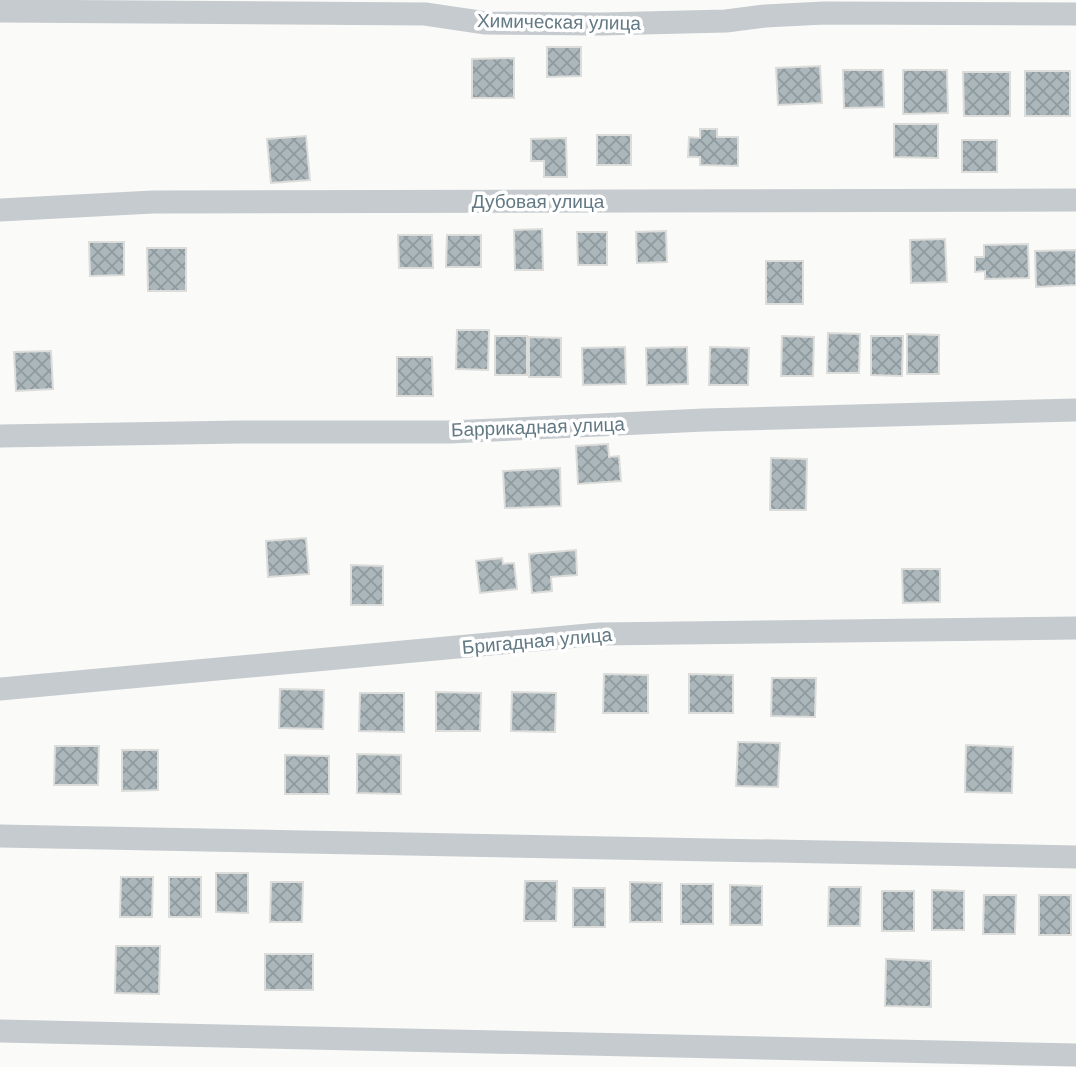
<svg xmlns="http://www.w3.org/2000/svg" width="1076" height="1067" font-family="Helvetica,sans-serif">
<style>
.building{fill:url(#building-cross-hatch);stroke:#dcdcda;stroke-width:2}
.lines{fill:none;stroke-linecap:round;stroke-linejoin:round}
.minor{stroke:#c5cbce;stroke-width:23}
.labels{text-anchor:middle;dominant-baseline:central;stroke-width:7;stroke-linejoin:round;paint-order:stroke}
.street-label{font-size:19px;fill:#637984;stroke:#fff}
</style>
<defs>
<pattern id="building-cross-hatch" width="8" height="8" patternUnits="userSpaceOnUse" patternTransform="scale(1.75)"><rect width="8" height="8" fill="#abb7bb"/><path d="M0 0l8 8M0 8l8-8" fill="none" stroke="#8f9a9e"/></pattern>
</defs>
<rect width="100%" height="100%" fill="#fafaf8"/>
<path class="building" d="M547,47H581V76L547,77Z
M514,58V98H472V59Z
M820,66L822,103L778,105L776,68Z
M843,70H883L884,107L844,108Z
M903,70H947L948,113L903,114Z
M1025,71H1070V116H1025Z
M963,72H1010V116H964Z
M894,124H938V158L894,157Z
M700,129H717V137H738V166L700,165V157H688L689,137L700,138Z
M597,135H631V165H597Z
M306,136L310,180L271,183L267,139Z
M566,138L567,177H544V161H531V139Z
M962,140H997V172H962Z
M542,229L543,270H515L514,230Z
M666,231L667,262L637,263L636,232Z
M577,232H607V265H578Z
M398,235H432L433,268H399Z
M447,235H481V267H446Z
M945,239L947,282L911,283L910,240Z
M89,242H124V275L90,276Z
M1028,244L1029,278L985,279V271L975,272V257H984V245Z
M147,248H186V291H148Z
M1076,250V285L1036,287L1035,251Z
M766,261H803V304H766Z
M457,330H489L488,370L456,369Z
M828,333L860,334L859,373H827Z
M907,334L939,335V374H907Z
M495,336H527V375H495Z
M782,336L814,337L813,376H781Z
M871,336H903L902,376L871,375Z
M529,337L561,338V377H529Z
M625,347L626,384L583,385L582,348Z
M687,347L688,384L647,385L646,348Z
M710,347L749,348L748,385H709Z
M51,351L53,389L16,391L14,352Z
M397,357H432L433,396H397Z
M608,444L609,457L619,456L621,481L578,484L576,446Z
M771,458L807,459L806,510H770Z
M560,468L561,506L505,508L503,471Z
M306,538L309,574L268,577L266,541Z
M576,550L577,575L551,577L552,591L532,593L529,554Z
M502,558L503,564L514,563L517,589L480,593L476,561Z
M351,565L383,566V605H351Z
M902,569H940V602L903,603Z
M604,674L648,675V713H603Z
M689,674L733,675V713H689Z
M772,678H816L815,717L771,716Z
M280,689L324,690L323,729L279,728Z
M436,692L481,693L480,731H436Z
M512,692L556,693L555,732L511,731Z
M360,693H404V732L359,731Z
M738,742L780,743L778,787L736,786Z
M966,745L1013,747L1012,793L965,792Z
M55,746H99L98,785H54Z
M122,750H158V790L122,791Z
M357,754L401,755V794L357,793Z
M285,755L329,756V794H285Z
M216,873H248V913L216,912Z
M121,877H153L152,917H120Z
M169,877H201V917H169Z
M525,881H557L556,921H524Z
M271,882H303L302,922H270Z
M630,882L662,883V922H630Z
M681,884H713V924H681Z
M730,885L762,886V925H730Z
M829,887H861L860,926H828Z
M573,888H605V927H573Z
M932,890L964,891V930H932Z
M882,891H914V931H882Z
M984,895H1016L1015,934H983Z
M1039,895H1071V935H1039Z
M116,946H160L159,994L115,993Z
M265,954H313V990H265Z
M886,959L931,961V1007L885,1006Z"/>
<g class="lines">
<path class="minor" d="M0,11L425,14L486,23L602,24L726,21L765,16L824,13L1076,14
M0,210L153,202L1076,200
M0,436L241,432H450L704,420L1076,410
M0,689L599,634L1076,628
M0,836L1076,857
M0,1031L1076,1055"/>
</g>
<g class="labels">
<g class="street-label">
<text transform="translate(559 22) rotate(1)">Химическая улица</text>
<text x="538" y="201">Дубовая улица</text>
<text transform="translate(538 427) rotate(-2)">Баррикадная улица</text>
<text transform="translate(537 641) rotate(-5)">Бригадная улица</text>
</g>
</g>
</svg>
